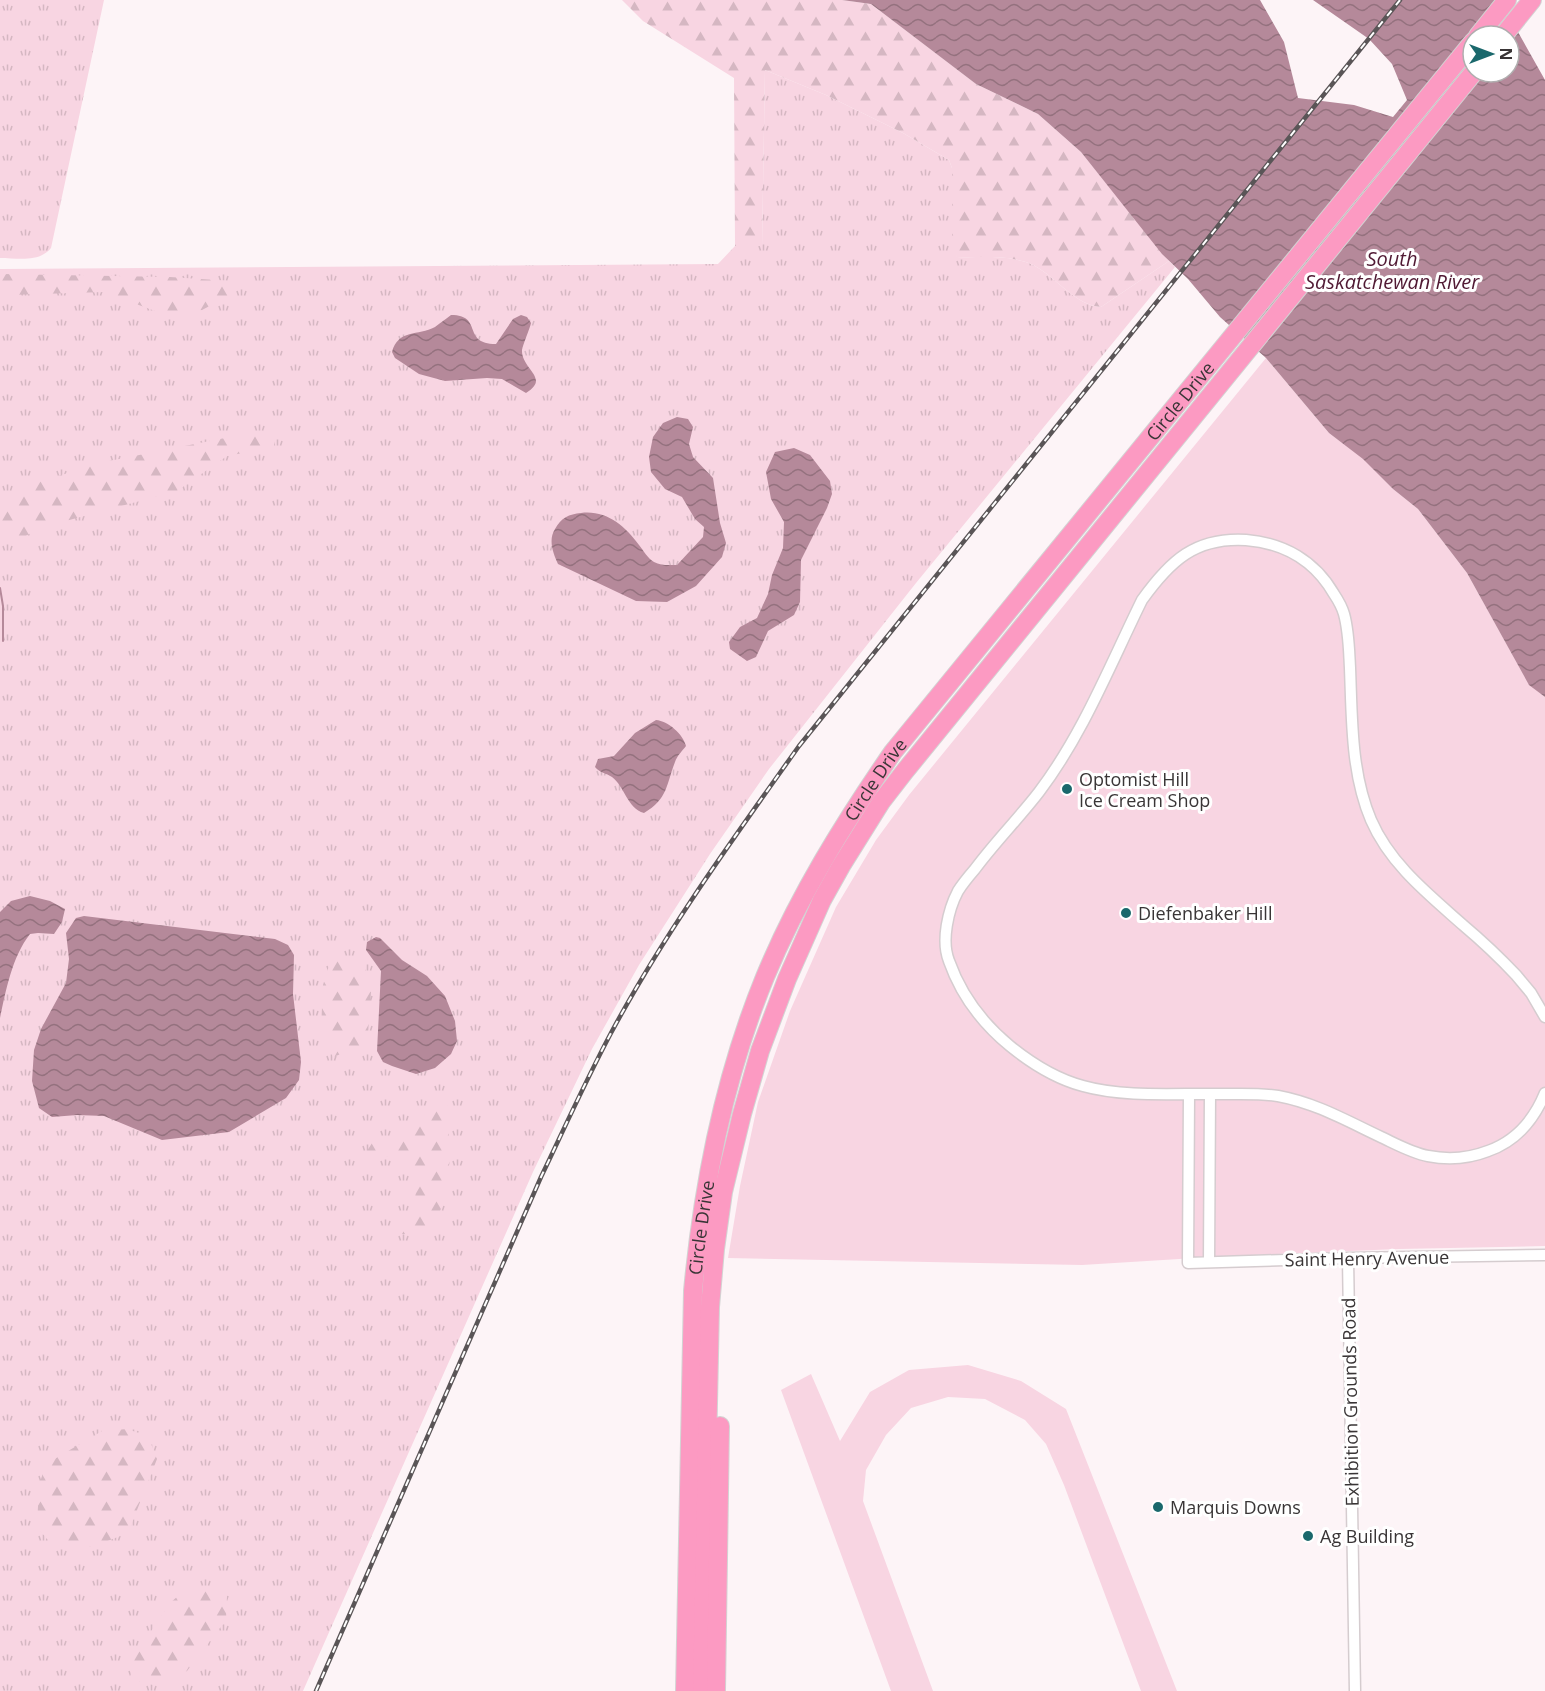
<svg xmlns="http://www.w3.org/2000/svg" width="1545" height="1691" font-family="'Open Sans',sans-serif">
<style>
.grass{fill:url(#grass-tufts)}
.forest{fill:url(#forest-firs)}
.green{fill:#f8d5e2}
.water{fill:url(#water-waves);fill-rule:evenodd}
.lines{fill:none;stroke-linecap:round;stroke-linejoin:round}
.stream{stroke:#b5899a;stroke-width:2}
.street-casing{stroke:#d5cccf;stroke-width:13}
.highway-casing{stroke:#d3d3d3;stroke-width:20}
.street{stroke:#fff;stroke-width:10}
.highway{stroke:#fc9ac2;stroke-width:18}
.rail-casing{stroke:#5a5557;stroke-width:4.5}
.rail{stroke:#fff;stroke-width:2;stroke-dasharray:7;stroke-linecap:butt}
.poi-dot{fill:#1a686c;stroke:#fff;stroke-width:2}
.labels{text-anchor:middle;dominant-baseline:central;stroke-width:6;stroke-linejoin:round;paint-order:stroke}
.street-label{font-size:18px;fill:#393536;stroke:#fff}
.poi-label{font-size:18px;fill:#393536;stroke:#fff;text-anchor:start}
.water-label{font-size:20px;font-style:italic;fill:#501933;stroke:#fff}
</style>
<defs>
<pattern id="grass-tufts" width="24" height="20" patternUnits="userSpaceOnUse" patternTransform="scale(1.5)"><rect width="24" height="20" fill="#f8d5e2"/><path d="M3 7l-1-3M5 7V3M7 7l1-3M15 17l-1-3M17 17v-4M19 17l1-3" fill="none" stroke="#d5b7c2"/></pattern>
<pattern id="forest-firs" width="22" height="20" patternUnits="userSpaceOnUse" patternTransform="scale(1.5)"><rect width="22" height="20" fill="#f8d5e2"/><path d="M5 1l3.5 6h-7zM16 11l3.5 6h-7z" fill="#d5b7c2"/></pattern>
<pattern id="water-waves" width="16" height="10" patternUnits="userSpaceOnUse" patternTransform="scale(1.5)"><rect width="16" height="10" fill="#b5899a"/><path d="M0 5q4-4 8 0t8 0" fill="none" stroke="#94717e"/></pattern>
</defs>
<rect width="100%" height="100%" fill="#fdf4f7"/>
<path class="grass" d="M0,0H104L51,248C39,263 17,258 0,258Z
M765,70L826,95L903,133L949,160L952,168L957,257C983,258 1012,254 1035,266C1057,278 1075,305 1101,307L1169,261L1175,267L916,583L769,769L710,854L639,965L592,1049L533,1172L303,1691H0V269L718,264L735,246H762Z"/>
<path class="forest" d="M622,0H842L871,4L976,84L1038,114L1081,152L1169,261L1101,307C1075,305 1057,278 1035,266C1012,254 982,258 957,257L952,247V168L949,160L903,133L826,95L765,70L762,246H735L734,78L643,21Z
M0,274L170,277L231,281L236,292L202,310L163,314L104,292L9,295L0,298Z
M275,433L274,447L227,456L177,491L47,526L12,542L0,530V516L3,500L22,487L104,462L230,437Z
M332,956L363,959L371,992L367,1044L333,1057L321,1030L323,985Z
M447,1100L450,1159L443,1206L423,1234H401L402,1220L415,1204L416,1180L393,1158L367,1151L374,1140L402,1136Z
M127,1429L148,1436L157,1459L128,1533L92,1547L53,1546L37,1527L39,1485L46,1464L102,1431Z
M218,1586L227,1595L226,1620L187,1671L154,1685L130,1679L133,1659L169,1604L188,1587Z"/>
<path class="green" d="M1266,358L1329,433L1364,459L1393,489L1418,509L1467,573L1529,684L1545,697V1246L1399,1249L1228,1256L1082,1265L728,1258L740,1186L758,1102L790,1011L836,907L876,840L909,795Z
M968,1365L1021,1381L1066,1409L1177,1691H1141L1064,1485L1046,1444L1025,1420L985,1399L948,1397L911,1408L886,1435L866,1470L863,1501L933,1691H891L781,1390L811,1374L840,1441L870,1392L909,1370Z"/>
<path class="water" d="M842,0H1260L1284,42L1298,98L1354,105L1393,117L1407,100L1392,64L1369,39L1313,0H1500L1545,80V697L1529,685L1467,573L1418,509L1393,489L1363,459L1329,433L1266,358L1220,317L1188,279L1162,254L1081,152L1038,114L976,84L871,4ZM1473,36H1509V72H1473Z
M451,315C484,315 461,344 496,344L513,319L521,315L527,317L531,323C529,331 523,344 522,350C521,369 551,378 526,393L502,379L487,378L445,381L419,374L395,358L392,352C398,329 418,336 435,327C440,323 446,319 451,315Z
M677,417L688,419L693,427L689,444L693,457L713,478L720,523L726,543L722,557L696,586L667,602L636,601L558,564C553,553 548,540 555,529C561,518 569,514 581,513C606,510 624,525 639,545C643,550 648,559 654,562C661,566 669,565 677,565L703,537L704,527L695,519L682,497L665,489L651,472L649,457L653,437L663,423Z
M794,448L810,455L830,481L832,494L827,508L801,560L800,602L794,615L768,631L756,657L747,661L730,649L729,642L740,627L757,618L768,594L772,575L783,548L784,522L771,499L766,472L775,452Z
M656,720C668,721 683,734 686,746C682,751 677,756 675,762C666,785 668,799 644,813C627,808 625,787 612,777C606,773 600,773 595,767L598,759L614,756L635,733Z
M30,896L50,901L65,909L62,922L54,934L38,933L30,934C12,957 6,990 0,1018V912L11,901Z
M84,916L275,939L288,945L294,955L293,994L301,1062L299,1080L286,1098L229,1132L162,1140L104,1116L77,1115L52,1117L39,1108L32,1081L34,1050L41,1029L66,983L69,959L66,933L76,918Z
M376,937L380,938L402,960L427,976L445,996L455,1021L457,1041L451,1054L435,1068L416,1074L392,1066L383,1062L377,1051L381,971L366,950L367,942Z"/>
<g class="lines">
<path class="stream" d="M0,588L3,606V641"/>
<defs>
<path id="street" d="M1545,1017L1531,993L1516,975C1499,957 1482,941 1463,925C1428,894 1390,864 1371,820C1351,773 1352,719 1350,668C1349,651 1349,632 1344,614C1342,607 1338,600 1334,594C1315,561 1284,543 1246,540C1195,537 1170,561 1142,600C1110,665 1083,734 1039,792C1019,818 995,842 975,869C969,876 963,883 958,891C948,910 941,941 949,961C961,995 982,1023 1010,1046C1031,1063 1057,1079 1083,1086C1126,1098 1178,1093 1222,1094C1241,1094 1260,1093 1278,1096C1316,1103 1347,1121 1381,1137C1396,1144 1412,1153 1428,1156C1448,1160 1470,1158 1488,1151C1516,1141 1534,1120 1545,1093
M1189,1094L1188,1263L1348,1258L1545,1255
M1348,1258L1355,1691
M1209,1262L1210,1094"/>
<g id="highway">
<path d="M1478,36L1507,0"/>
<path d="M1503,36L1532,0"/>
<path id="s1" d="M685,1691L693,1291C703,1184 724,1077 765,977C798,897 844,823 893,752L1473,42"/>
<path d="M702,1691L710,1307L715,1249L723,1192L742,1114L760,1051L787,979L822,900L841,866L881,802L905,771L1474,72"/>
<path d="M716,1691L720,1426"/>
</g>
</defs>
<use href="#street" class="street-casing"/>
<use href="#highway" class="highway-casing"/>
<use href="#street" class="street"/>
<use href="#highway" class="highway"/>
<defs>
<path id="rail" d="M316,1691L541,1177C564,1129 586,1080 611,1033C665,932 733,839 799,746L1400,0"/>
</defs>
<use href="#rail" class="rail-casing"/>
<use href="#rail" class="rail"/>
</g>
<g class="poi-dot">
<circle cx="1067" cy="789" r="6"/>
<circle cx="1126" cy="913" r="6"/>
<circle cx="1158" cy="1507" r="6"/>
<circle cx="1308" cy="1536" r="6"/>
</g>
<g class="labels">
<g class="street-label">
<text stroke="none"><textPath href="#s1" startOffset="1436">Circle Drive</textPath></text>
<text stroke="none"><textPath href="#s1" startOffset="950">Circle Drive</textPath></text>
<text stroke="none"><textPath href="#s1" startOffset="464">Circle Drive</textPath></text>
<text transform="translate(1367 1258) rotate(-1)">Saint Henry Avenue</text>
<text transform="translate(1350 1402) rotate(-91)">Exhibition Grounds Road</text>
</g>
<g class="poi-label">
<text x="1079" y="779">Optomist Hill<tspan x="1079" dy="21">Ice Cream Shop</tspan></text>
<text x="1138" y="913">Diefenbaker Hill</text>
<text x="1170" y="1507">Marquis Downs</text>
<text x="1320" y="1536">Ag Building</text>
</g>
<g class="water-label">
<text x="1392" y="258">South<tspan x="1392" dy="23">Saskatchewan River</tspan></text>
</g>
</g>
<g transform="translate(1491 54) rotate(90)"><circle r="28" fill="#ffffff" stroke="#b0aeaf" stroke-width="1.5"/>
<path d="M0-4.5L10 22L0 15L-10 22Z" fill="#1a686c"/>
<text y="-9" font-size="16" font-weight="bold" text-anchor="middle" fill="#393536">N</text>
</g>
</svg>
